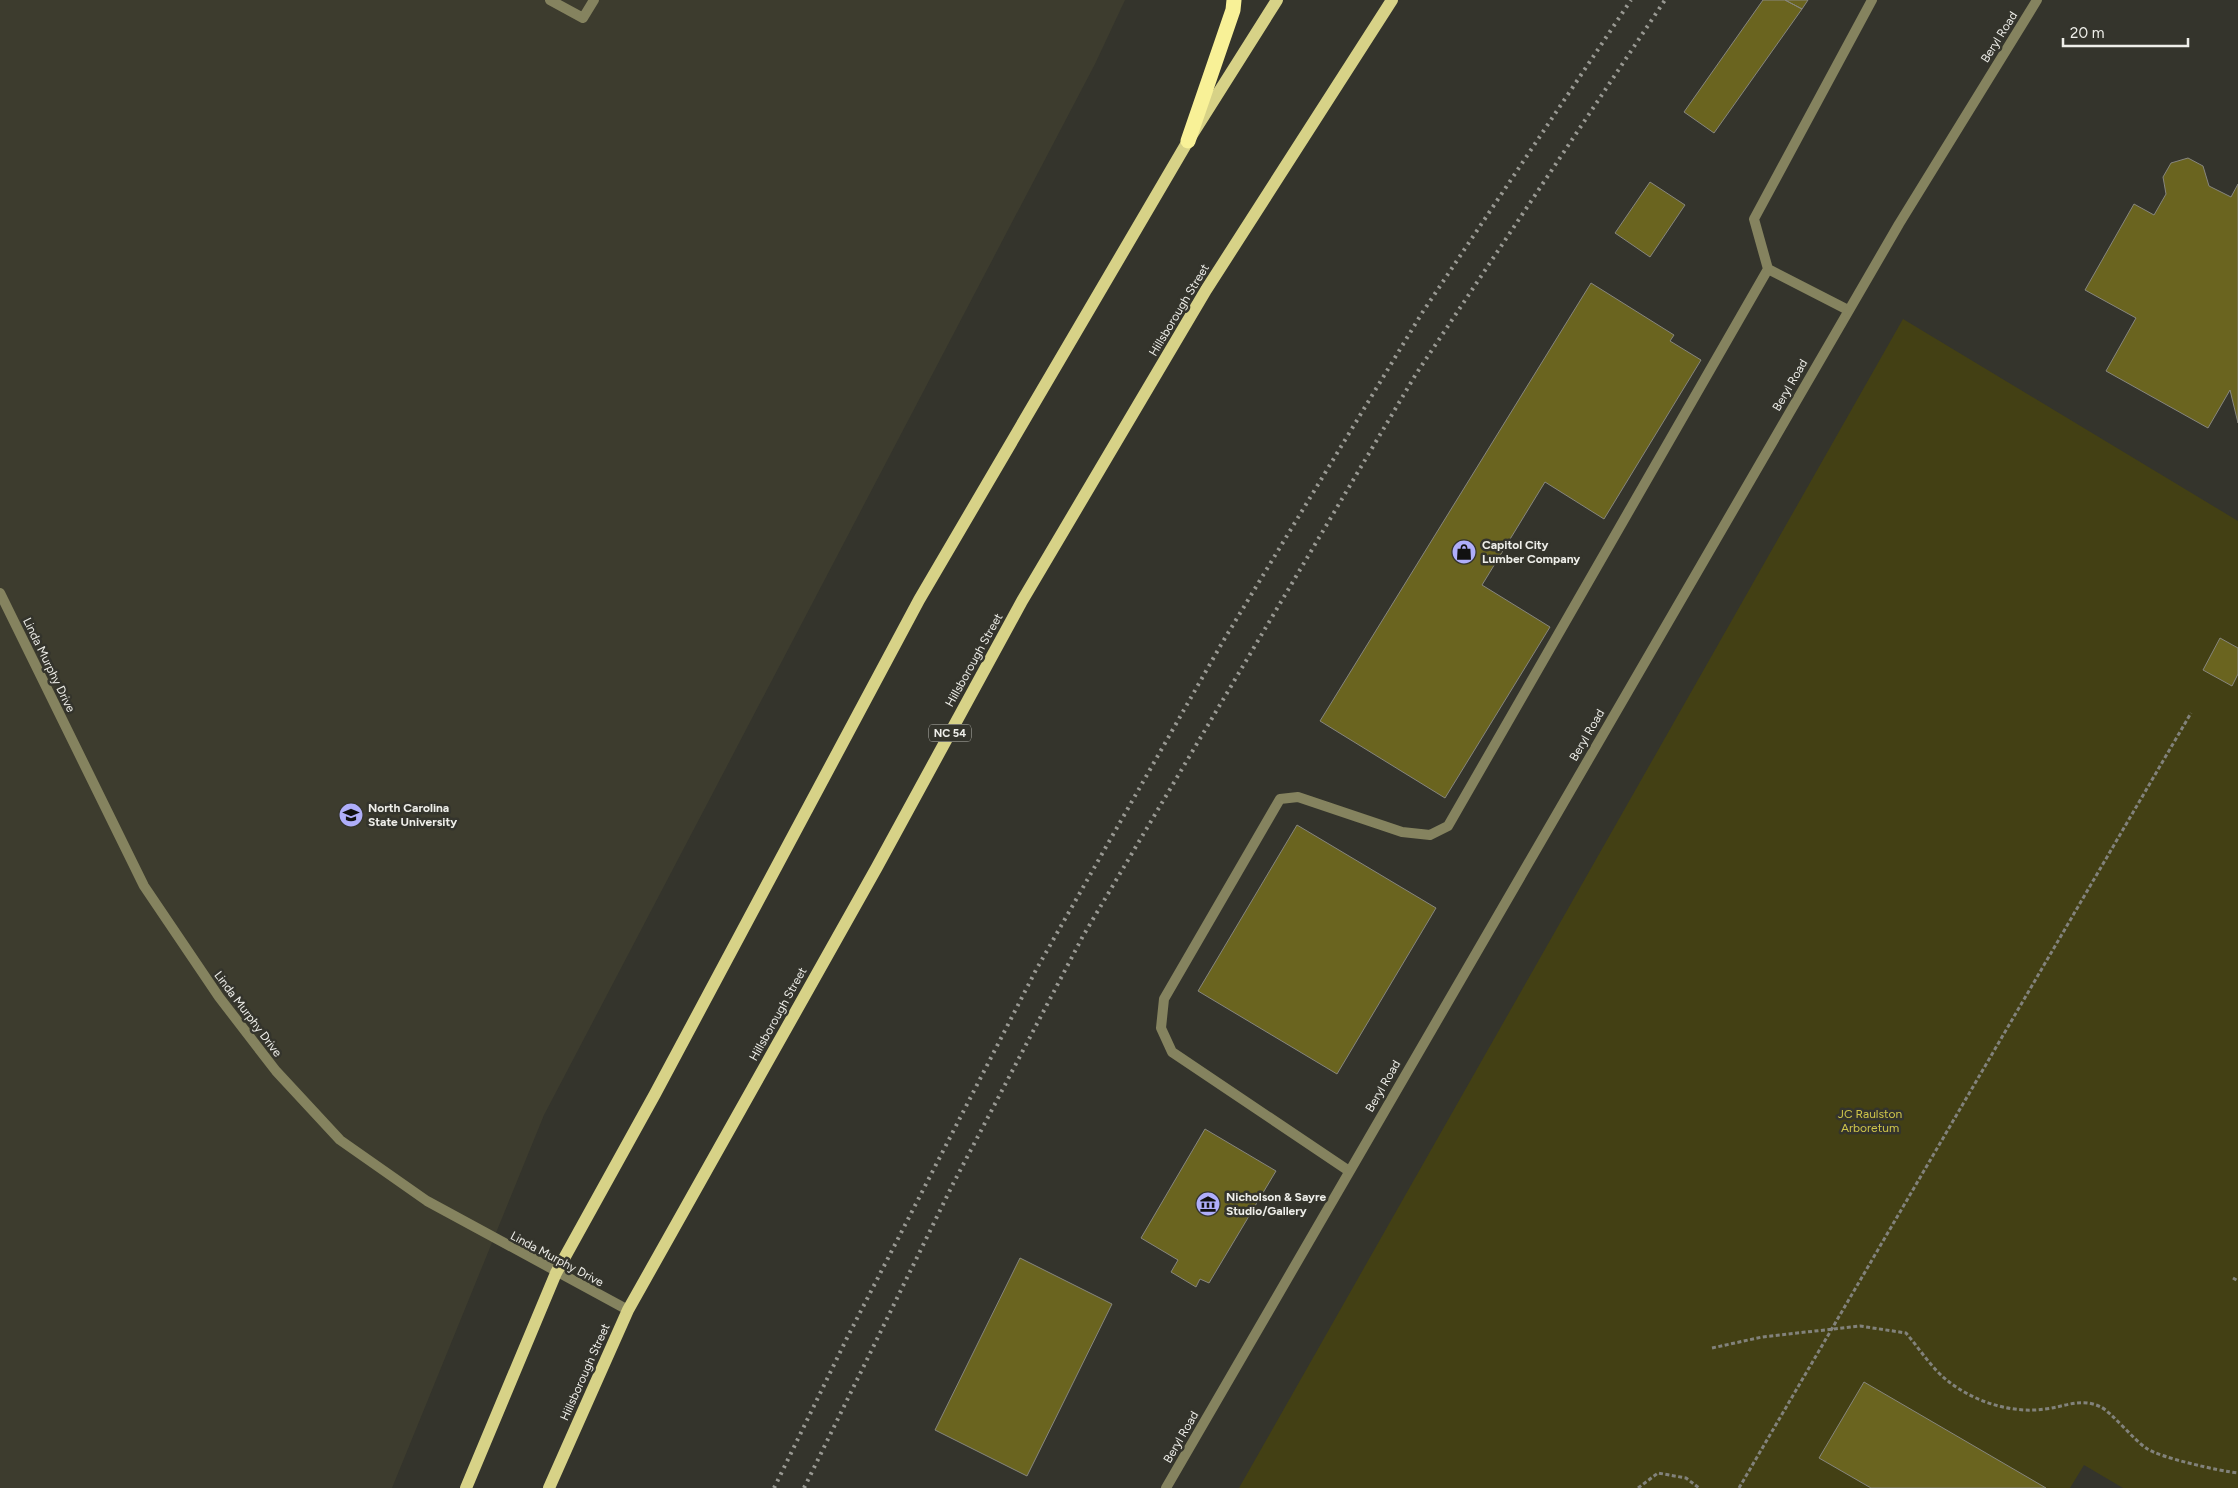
<svg xmlns="http://www.w3.org/2000/svg" width="2238" height="1488" font-family="Figtree,sans-serif">
<style>
.built{fill:#3d3c2e}
.green{fill:#434014}
.building{fill:#6a641f;stroke:#87867e}
.lines{fill:none;stroke-linecap:round;stroke-linejoin:round}
.path{stroke:#82827b;stroke-width:3;stroke-dasharray:4 2.5;stroke-linecap:butt}
.service{stroke:#85835f;stroke-width:10}
.minor{stroke:#85835f;stroke-width:10}
.tertiary{stroke:#85835f;stroke-width:10}
.primary{stroke:#d7d287;stroke-width:12}
.motorway{stroke:#f8f197;stroke-width:15}
.rail{stroke:#999993;stroke-width:4;stroke-dasharray:2.5 5;stroke-linecap:butt}
.labels{text-anchor:middle;dominant-baseline:central;stroke-width:5;stroke-linejoin:round;paint-order:stroke}
.shield{fill:#34342c;stroke:#b6b6b0;stroke-width:1}
.shield-label{font-size:11px;font-weight:bold;fill:#eeeee9}
.street-label{font-size:12px;fill:#eeeee9;stroke:#34342c}
.poi-label{font-size:12px;font-weight:bold;fill:#eeeee9;stroke:#34342c;text-anchor:start}
.park-label{font-size:12px;fill:#cfc54a;stroke:#34342c}
</style>
<rect width="100%" height="100%" fill="#34342c"/>
<path class="built" d="M0,0H1125L1095,64L544,1115L392,1488H0Z"/>
<path class="green" d="M1903,319L2238,521V1488H2123L2084,1465L2070,1488H1239Z"/>
<path class="building" d="M1763,0H1785L1802,9L1714,133L1684,112Z
M1785,0H1808L1802,9Z
M2188,158L2203,166L2209,186L2231,197L2238,184V423L2230,390L2208,428L2106,371L2136,318L2085,290L2134,204L2154,215L2166,194L2163,177L2171,163Z
M1650,182L1685,205L1650,257L1615,233Z
M1591,283L1674,335L1670,341L1701,360L1604,519L1545,482L1482,585L1550,627L1445,798L1320,721Z
M2220,638L2238,648V674L2232,686L2203,670Z
M1297,825L1436,908L1337,1074L1198,991Z
M1205,1129L1276,1171L1209,1283L1200,1279L1196,1287L1171,1272L1178,1260L1141,1238Z
M1020,1258L1112,1304L1027,1476L935,1430Z
M1864,1382L2046,1488H1871L1819,1458Z"/>
<g class="lines">
<path class="path" d="M2233,1278L2238,1281
M1712,1348L1762,1337L1860,1326L1906,1333C1919,1348 1932,1369 1948,1381C1974,1402 2013,1414 2045,1409C2065,1407 2080,1397 2101,1407C2112,1413 2133,1439 2146,1448C2160,1458 2220,1471 2238,1473
M1638,1488L1658,1473L1686,1478L1699,1488
M1739,1488L2191,713"/>
<path class="service" d="M550,0L583,18L594,0
M1768,269L1754,219L1872,0
M1349,1171L1172,1052L1161,1028L1164,999L1280,799L1298,797L1402,832L1430,835L1448,826L1768,269L1848,310"/>
<path class="minor" d="M0,593L144,886L219,997L276,1071L340,1140L427,1201L628,1310"/>
<path class="tertiary" d="M1166,1488L1899,224L2037,0"/>
<path class="primary" d="M466,1488L556,1273L655,1094L919,600L1188,141L1277,0
M549,1488L628,1310L877,867L1022,601L1206,290L1392,0"/>
<path class="motorway" d="M1188,141L1233,10L1234,0"/>
<path class="rail" d="M774,1488L847,1338L1036,970L1222,643L1422,313L1631,0
M804,1488L953,1184L1083,936L1416,374L1665,0"/>
</g>
<defs>
<symbol id="shop-disc" viewBox="-11 -11 22 22"><circle r="9.5" fill="#afaefa" stroke="#34342c"/><path d="M-5-2.5h2.3a2.7 3.5 0 0 1 5.4 0H5L5.5 6h-11ZM-1.5-2.5h3a1.5 2.3 0 0 0-3 0Z" fill="#111"/></symbol>
<symbol id="university-disc" viewBox="-11 -11 22 22"><circle r="9.5" fill="#afaefa" stroke="#34342c"/><path d="M0-5L7-2L0 1L-7-2ZM-4 1L0 2.5L4 1V4Q0 6-4 4Z" fill="#111"/></symbol>
<symbol id="museum-disc" viewBox="-11 -11 22 22"><circle r="9.5" fill="#afaefa" stroke="#34342c"/><path d="M0-6L6-3V-2H-6V-3ZM-5-1h2V3h-2ZM-1-1h2V3h-2ZM3-1h2V3H3ZM-6 4H6V6H-6Z" fill="#111"/></symbol>
</defs>
<g fill-rule="evenodd">
<use href="#shop-disc" x="1450" y="538" width="28" height="28"/>
<use href="#university-disc" x="337" y="801" width="28" height="28"/>
<use href="#museum-disc" x="1194" y="1190" width="28" height="28"/>
</g>
<g class="labels">
<rect class="shield" x="929" y="724.5" width="42" height="17" rx="4"/>
<g class="shield-label">
<text x="950" y="733">NC 54</text>
</g>
<g class="street-label">
<text transform="translate(1999 37) rotate(-58)">Beryl Road</text>
<text transform="translate(1179 310) rotate(-59)">Hillsborough Street</text>
<text transform="translate(1790 385) rotate(-60)">Beryl Road</text>
<text transform="translate(974 660) rotate(-61)">Hillsborough Street</text>
<text transform="translate(49 665) rotate(64)">Linda Murphy Drive</text>
<text transform="translate(1587 735) rotate(-60)">Beryl Road</text>
<text transform="translate(248 1014) rotate(53)">Linda Murphy Drive</text>
<text transform="translate(778 1014) rotate(-61)">Hillsborough Street</text>
<text transform="translate(1383 1086) rotate(-60)">Beryl Road</text>
<text transform="translate(557 1259) rotate(28)">Linda Murphy Drive</text>
<text transform="translate(585 1372) rotate(-66)">Hillsborough Street</text>
<text transform="translate(1181 1437) rotate(-60)">Beryl Road</text>
</g>
<g class="poi-label">
<text x="1482" y="545">Capitol City<tspan x="1482" dy="14">Lumber Company</tspan></text>
<text x="368" y="808">North Carolina<tspan x="368" dy="14">State University</tspan></text>
<text x="1226" y="1197">Nicholson &amp; Sayre<tspan x="1226" dy="14">Studio/Gallery</tspan></text>
</g>
<g class="park-label">
<text x="1870" y="1114">JC Raulston<tspan x="1870" dy="14">Arboretum</tspan></text>
</g>
</g>
<path d="M2063 38v8h125v-8" fill="none" stroke="#eeeee9" stroke-width="2.5"/>
<text x="2070" y="38" font-size="15" fill="#eeeee9" stroke="#34342c" stroke-width="4" paint-order="stroke">20 m</text>
</svg>
